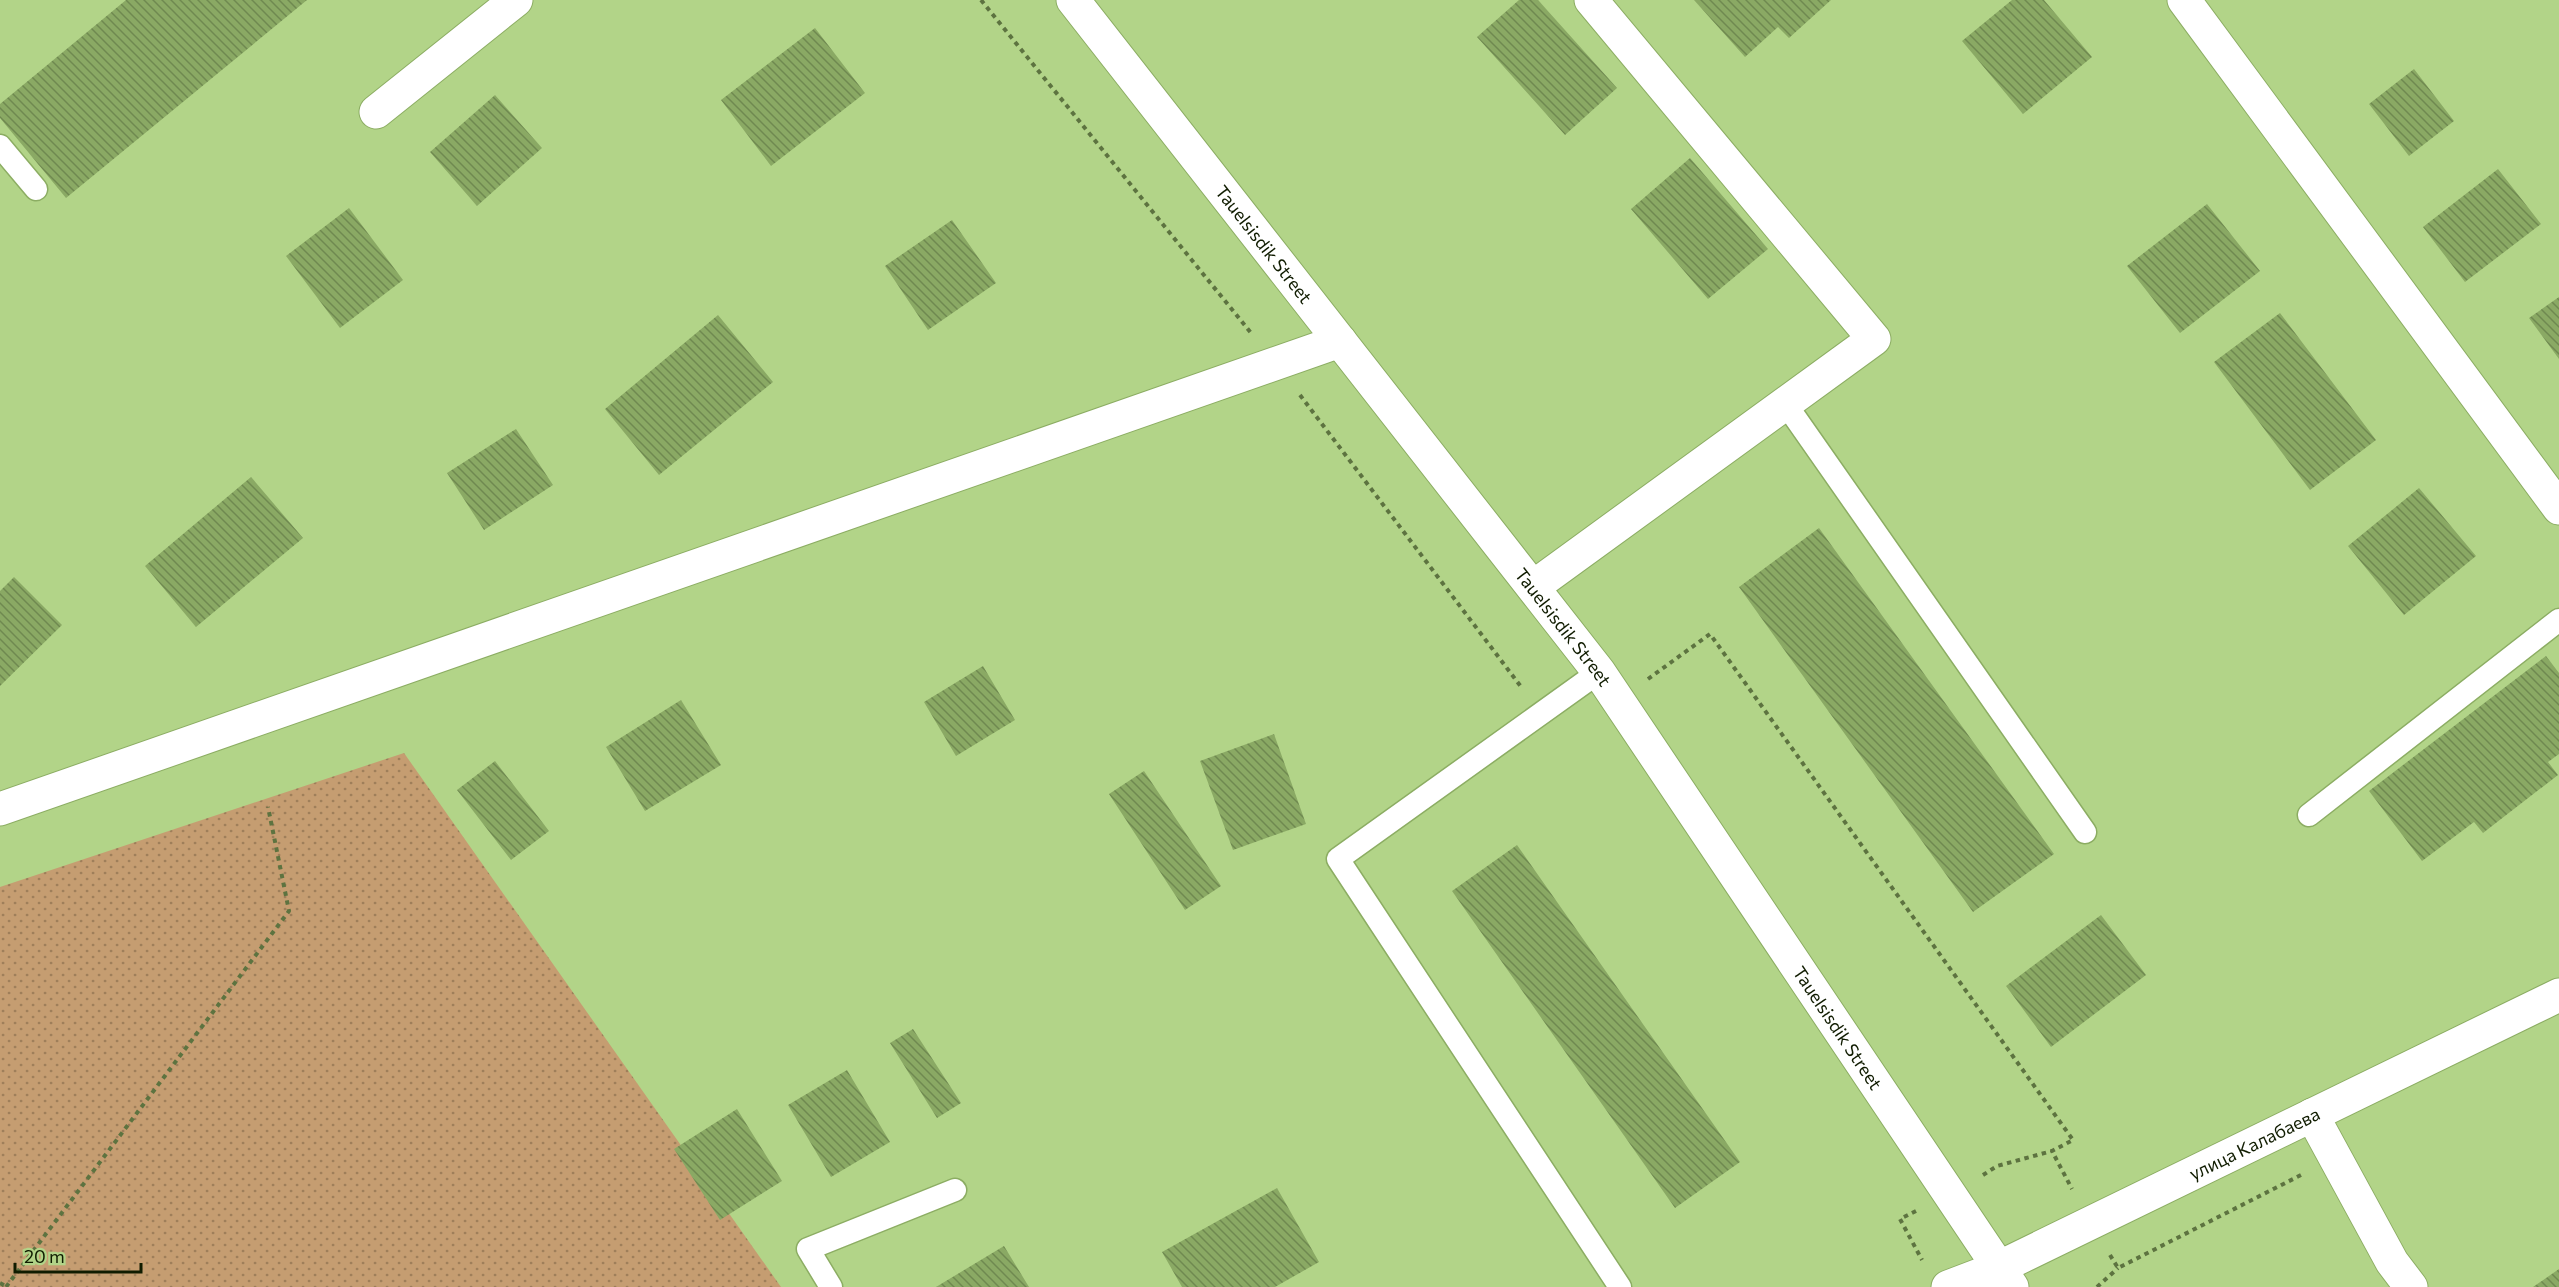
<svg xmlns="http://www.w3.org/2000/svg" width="2559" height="1287" font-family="Commissioner,sans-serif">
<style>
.grass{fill:url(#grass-dots)}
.building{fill:url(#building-back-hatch)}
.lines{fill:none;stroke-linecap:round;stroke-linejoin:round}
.service-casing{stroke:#8cad63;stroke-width:25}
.minor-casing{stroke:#8cad63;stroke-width:35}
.tertiary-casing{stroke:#8cad63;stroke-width:35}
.path{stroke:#5d7340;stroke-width:4;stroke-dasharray:4.5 4.5;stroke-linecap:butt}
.service{stroke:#fff;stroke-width:22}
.minor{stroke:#fff;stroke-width:33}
.tertiary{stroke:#fff;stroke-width:33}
.labels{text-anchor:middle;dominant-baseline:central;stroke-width:4.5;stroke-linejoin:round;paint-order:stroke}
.street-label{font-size:18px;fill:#101c00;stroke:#b2d488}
</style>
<defs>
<pattern id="grass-dots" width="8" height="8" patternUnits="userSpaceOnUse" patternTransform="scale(1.5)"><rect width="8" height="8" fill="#c59d71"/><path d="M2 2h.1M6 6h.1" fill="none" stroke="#9f7f5a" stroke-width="1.8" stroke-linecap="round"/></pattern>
<pattern id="building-back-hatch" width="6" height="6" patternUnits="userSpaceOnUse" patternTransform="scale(1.5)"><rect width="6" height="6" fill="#8aa964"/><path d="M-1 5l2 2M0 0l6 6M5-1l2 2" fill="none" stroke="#6f8950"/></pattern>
</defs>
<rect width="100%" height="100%" fill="#b2d488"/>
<path class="grass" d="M404,753L781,1287H0V887Z"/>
<path class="building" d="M126,0H307L66,198L0,118V104Z
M1519,0H1538L1617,88L1565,135L1477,37Z
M1694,0H1831L1789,38L1778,27L1745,57Z
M2012,0H2044L2092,57L2023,114L1962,41Z
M815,28L865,93L771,166L721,100Z
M2414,69L2454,121L2409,156L2369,104Z
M495,95L542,148L477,206L430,152Z
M1690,158L1768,249L1708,299L1631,209Z
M2498,169L2541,224L2465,282L2423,227Z
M2207,204L2260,271L2180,333L2127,266Z
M349,208L403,280L340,328L286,256Z
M952,220L996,283L928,330L885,266Z
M2559,297V359L2529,318Z
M2280,313L2376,440L2310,490L2214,362Z
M718,315L773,382L659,475L605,409Z
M516,429L553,485L484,530L447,473Z
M251,477L303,538L196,627L145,566Z
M2419,488L2476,556L2404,615L2348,546Z
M1819,528L2054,854L1973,912L1739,587Z
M14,577L62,625L0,686V591Z
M2546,656L2559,673V754L2548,762L2558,775L2483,833L2474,822L2422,861L2369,791Z
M983,666L1015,720L956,756L924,702Z
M681,700L721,765L645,811L606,747Z
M1274,734L1306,824L1233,850L1200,761Z
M495,761L549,831L511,860L457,790Z
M1144,771L1221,886L1185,910L1109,794Z
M1517,845L1740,1162L1675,1208L1452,891Z
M2101,915L2146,975L2051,1047L2006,986Z
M913,1029L961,1103L937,1118L890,1043Z
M847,1070L890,1142L831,1177L788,1105Z
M737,1109L782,1181L720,1220L674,1149Z
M1277,1188L1319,1262L1275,1287H1182L1162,1252Z
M1004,1246L1029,1287H936Z
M2559,1269V1287H2533Z"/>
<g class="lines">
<defs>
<path id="service" d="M0,146L36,189
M1785,403L2085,832
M1599,672L1338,859L1620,1287
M2309,815L2559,620
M831,1287L808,1249L955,1190"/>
<g id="minor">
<path d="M2184,0L2559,508"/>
<path d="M376,112L516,0"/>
<path d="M1533,587L1874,339L1591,0"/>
<path d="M0,809L1340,341"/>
<path d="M2312,1115L2392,1262L2411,1287"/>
<path id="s1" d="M1998,1268L2559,995"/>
</g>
<g id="tertiary">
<path id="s2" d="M1073,0L1599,672L2012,1287"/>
<path d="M1948,1287L1998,1268"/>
</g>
</defs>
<use href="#service" class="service-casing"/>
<use href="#minor" class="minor-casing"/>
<use href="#tertiary" class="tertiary-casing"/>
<path class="path" d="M981,0L1251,333
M1300,395L1522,688
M1648,679L1710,634L2073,1140L2052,1151L2072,1189
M1983,1175L1997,1166L2052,1151
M1916,1211L1900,1219L1922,1260
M2110,1255L2118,1268L2301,1175
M0,1283L7,1287
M6,1287L289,911L268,807
M2097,1287L2118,1268"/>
<use href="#service" class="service"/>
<use href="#minor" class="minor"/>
<use href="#tertiary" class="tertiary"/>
</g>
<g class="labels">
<g class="street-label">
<text stroke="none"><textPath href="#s2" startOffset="310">Tauelsisdik Street</textPath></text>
<text stroke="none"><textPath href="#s2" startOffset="796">Tauelsisdik Street</textPath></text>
<text stroke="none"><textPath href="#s2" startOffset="1282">Tauelsisdik Street</textPath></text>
<text stroke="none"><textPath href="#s1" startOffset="285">улица Калабаева</textPath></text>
</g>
</g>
<path d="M15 1263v9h126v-9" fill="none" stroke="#101c00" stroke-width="3"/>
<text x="24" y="1263" font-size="18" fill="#101c00" stroke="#b2d488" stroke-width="4.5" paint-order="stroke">20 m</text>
</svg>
